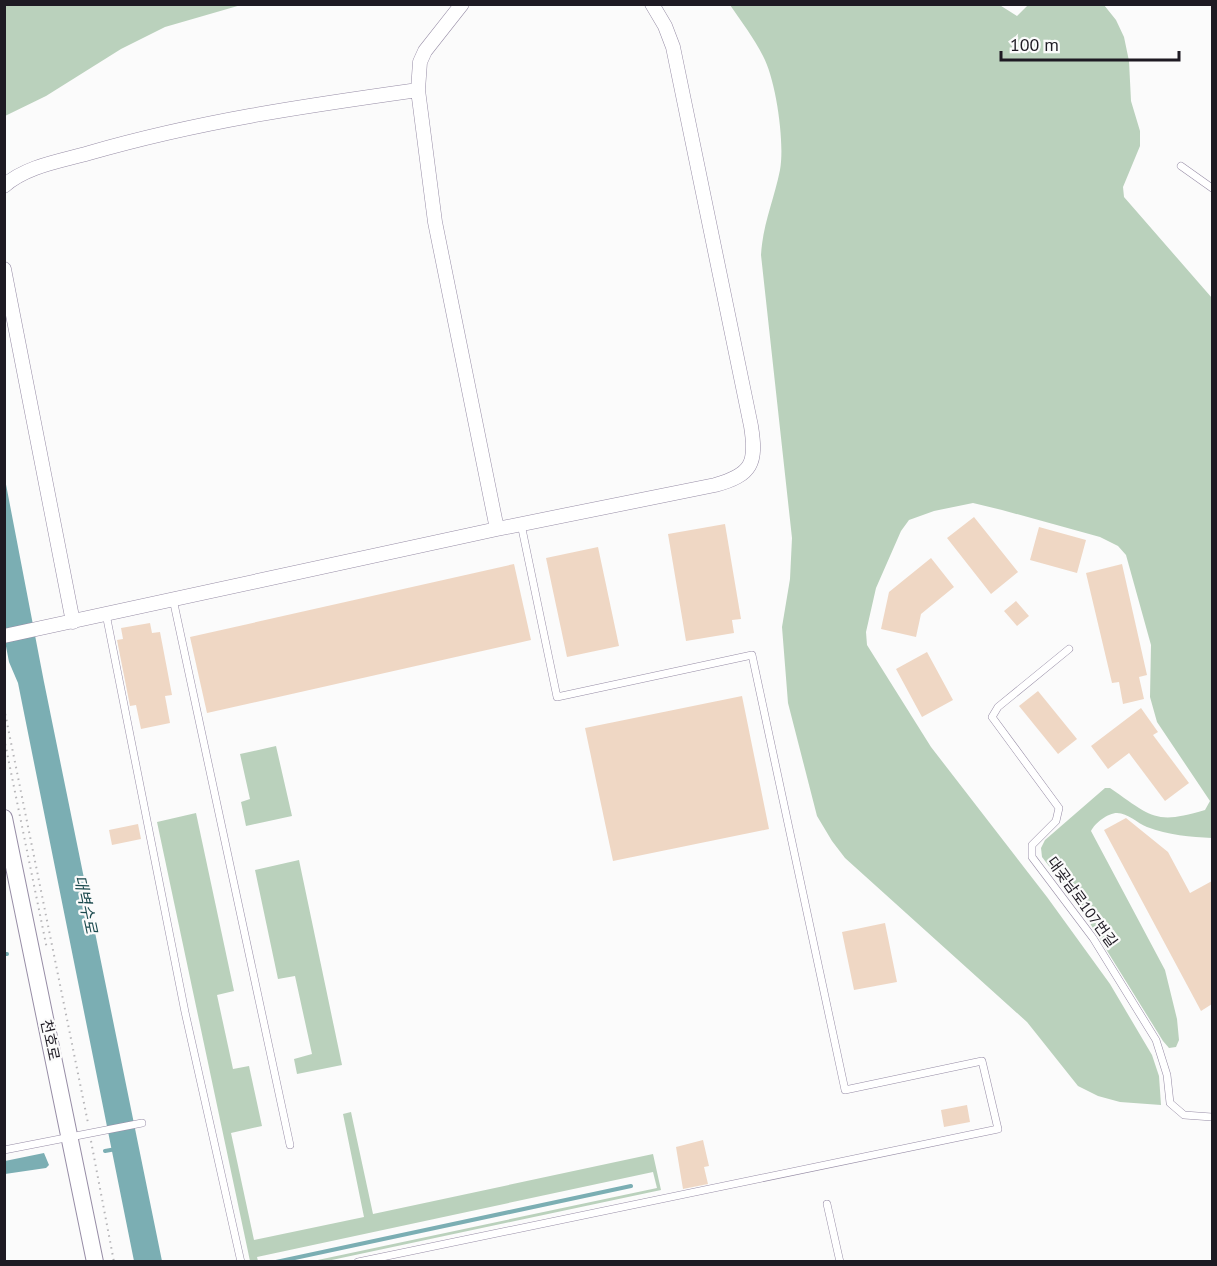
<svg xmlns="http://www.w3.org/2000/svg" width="1217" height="1266" font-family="'PT Sans','Noto Sans KR',sans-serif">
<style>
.green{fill:#bad1bc}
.water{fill:#7baeb3}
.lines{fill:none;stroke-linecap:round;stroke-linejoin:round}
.stream{stroke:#7baeb3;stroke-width:4}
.building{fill:#efd7c4}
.service-casing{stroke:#978da6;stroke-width:8}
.minor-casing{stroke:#978da6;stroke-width:15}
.tertiary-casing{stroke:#978da6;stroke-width:18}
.path{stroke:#b6b5b8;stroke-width:2;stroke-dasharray:1.5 4.5;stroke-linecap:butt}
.service{stroke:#fff;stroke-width:7}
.minor{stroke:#fff;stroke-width:14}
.tertiary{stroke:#fff;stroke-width:16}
.labels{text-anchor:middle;stroke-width:4.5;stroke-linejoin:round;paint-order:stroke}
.street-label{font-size:15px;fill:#1e1a23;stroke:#fbfbfb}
.water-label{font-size:16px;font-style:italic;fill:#1b4a4e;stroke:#fbfbfb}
</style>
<rect width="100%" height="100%" fill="#fbfbfb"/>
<path class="green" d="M5,4h236v1l-76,22 -44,22 -75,47 -41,20z
M998,4l19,12 11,-11h76l12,15 8,17 5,24 2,40 9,30v15l-17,41 1,10 88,101v540c-21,-1 -44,-3 -65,-11 -10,-4 -19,-14 -30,-14 -9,0 -22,10 -26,18l74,139 12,49 2,21 -3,7 -7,1 -6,-7 -85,-137 -36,-47 -1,-9 4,-8 60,-52h5c42,29 45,37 95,22l5,-9 -53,-79 -7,-25 1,-52 -25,-90 -8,-9 -18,-9 -98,-27 -29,-7 -39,8 -25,9 -8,11 -25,57 -10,44 1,13 64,102 116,150 63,87 42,71 7,21 2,29 -41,-3 -22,-6 -20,-10 -51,-64 -182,-164 -13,-17 -15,-25 -29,-113 -6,-76 8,-48 2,-41 -31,-283c2,-32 13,-55 19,-85 5,-27 -4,-90 -17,-114 -9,-18 -22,-35 -33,-51z
M276,746l16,70 -46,10 -5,-24 9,-3 -10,-45z
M196,813l38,178 -17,4 16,74 16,-3 13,60 -31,7 23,107 110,-23 -21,-103 8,-2 22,102 280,-60 8,36 -334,71h-14l344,-73 -4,-16 -396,85 1,4h-8l-93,-439z
M299,860l43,205 -45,9 -3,-15 18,-5 -17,-78 -17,3 -23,-109z"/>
<path class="water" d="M4,474l40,208 118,579h-28l-116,-578 -9,-21 -5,-26z
M44,1153l5,12 -3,3 -41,6v-13z"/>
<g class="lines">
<path class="stream" d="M4,954h3
M105,1151l11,-2
M276,1262l355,-76"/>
</g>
<path class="building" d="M974,517l44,55 -27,22 -44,-56z
M725,524l16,95 -9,1 2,13 -48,8 -18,-107z
M1039,527l47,13 -9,33 -47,-13z
M598,547l21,99 -52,11 -21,-99z
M931,558l23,29 -33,27 -5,23 -35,-8 8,-37z
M514,564l17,76 -324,73 -17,-76z
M1122,564l25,111 -8,2 5,22 -21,5 -4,-22 -7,1 -26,-110z
M1016,601l13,15 -12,10 -13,-15z
M150,623l2,10 8,-1 12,63 -7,1 5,27 -29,6 -5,-24 -6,1 -13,-66 6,-1 -2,-11z
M927,652l26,48 -31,17 -26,-48z
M1038,691l39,48 -19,15 -39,-48z
M742,696l27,133 -156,32 -28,-133z
M1141,708l17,24 -5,3 36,48 -24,18 -36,-48 -21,16 -17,-23z
M1126,818l42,34 22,41 22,-12v123l-11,7 -97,-181z
M138,824l3,15 -29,6 -3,-15z
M885,923l12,59 -43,8 -12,-58z
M967,1105l3,17 -26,5 -3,-17z
M703,1140l6,26 -5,1 4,17 -25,5 -7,-42z"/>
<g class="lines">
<defs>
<path id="service" d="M1181,166l31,22
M173,599l117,546
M106,614l79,398 56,250
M1069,649l-71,58 -6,10 67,91 -3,13 -24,24v12l61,81 63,102 11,35 3,28 14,12 28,2
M4,1150l138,-27
M827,1204l13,58
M358,1262l640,-133 -16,-68 -137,29 -93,-435 -195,42 -36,-173"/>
<path id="minor" d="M462,4l-37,47 -5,11 -2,28 17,132 62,307
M4,186c22,-20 57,-25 85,-33 111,-32 215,-47 329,-63
M4,269l69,353
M4,636l493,-107 218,-44c37,-10 42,-22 36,-59l-78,-379 -8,-21 -13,-22"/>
<path id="tertiary" d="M4,818l91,444"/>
</defs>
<use href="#service" class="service-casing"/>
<use href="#minor" class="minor-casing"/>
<use href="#tertiary" class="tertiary-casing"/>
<path class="path" d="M4,708l84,415
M4,738l43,211
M91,1141l23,121"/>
<use href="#service" class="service"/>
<use href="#minor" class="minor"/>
<use href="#tertiary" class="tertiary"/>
</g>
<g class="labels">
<g class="street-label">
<text transform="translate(1082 902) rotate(54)" y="5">대곶남로107번길</text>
<text transform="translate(50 1040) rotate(78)" y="5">천호로</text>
</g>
<g class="water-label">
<text transform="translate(86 904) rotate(78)" y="6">대벽수로</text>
</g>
</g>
<rect width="1217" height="1266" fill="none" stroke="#1e1a23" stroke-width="12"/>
<path d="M1001 51v9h178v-9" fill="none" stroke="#1e1a23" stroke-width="3"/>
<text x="1010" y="51" font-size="18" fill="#1e1a23" stroke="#fbfbfb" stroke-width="4.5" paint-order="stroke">100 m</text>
</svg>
